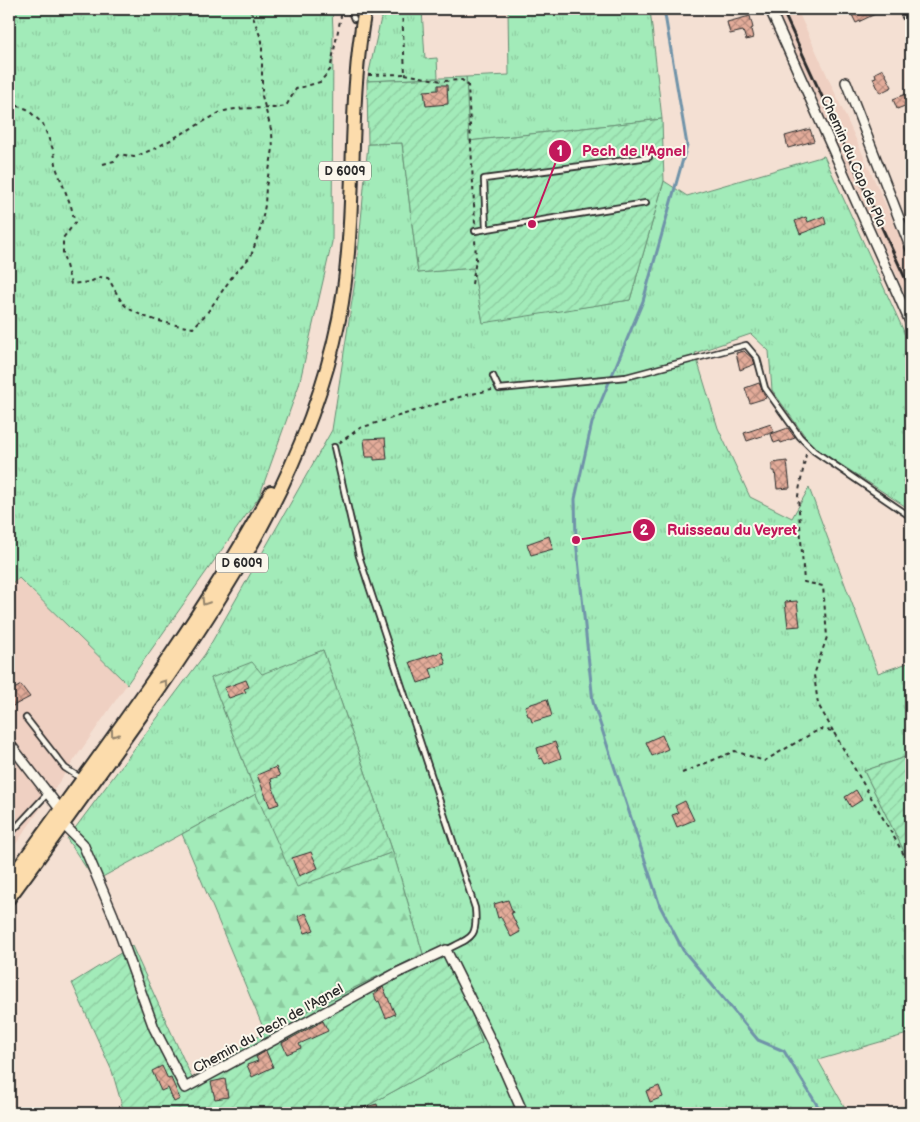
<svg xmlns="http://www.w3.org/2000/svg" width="920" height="1122" font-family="'Balsamiq Sans',sans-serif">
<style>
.built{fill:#efd0c2}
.grass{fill:url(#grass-tufts);stroke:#668b72}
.forest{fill:url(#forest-firs);stroke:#668b72}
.garden{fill:url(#garden-furrows);stroke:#668b72}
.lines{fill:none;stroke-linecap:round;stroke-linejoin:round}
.stream{stroke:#6f93a9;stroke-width:3}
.building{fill:url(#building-cross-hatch);stroke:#2b2b2b}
.lane-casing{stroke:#2b2b2b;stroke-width:8}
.street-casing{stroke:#2b2b2b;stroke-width:12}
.primary-casing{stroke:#2b2b2b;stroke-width:16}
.path{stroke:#2b2b2b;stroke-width:2;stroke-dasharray:4 4;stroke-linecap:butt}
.lane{stroke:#fbf7ec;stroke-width:4.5}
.street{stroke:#fbf7ec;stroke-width:9}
.primary{stroke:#fcdcac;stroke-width:12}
.rail{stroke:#2b2b2b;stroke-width:3}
.oneway{stroke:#94846c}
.labels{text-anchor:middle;stroke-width:4;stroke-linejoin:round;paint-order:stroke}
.shield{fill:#fbf7ec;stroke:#696865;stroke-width:1}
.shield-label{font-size:12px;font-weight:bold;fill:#2b2b2b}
.street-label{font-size:14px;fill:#2b2b2b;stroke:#fbf7ec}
.leader{fill:none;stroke:#c2185b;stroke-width:2}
.callout-dot{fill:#c2185b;stroke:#fbf7ec;stroke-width:2}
.mark-label{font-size:15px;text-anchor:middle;font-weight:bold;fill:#fff}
.callout-label{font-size:15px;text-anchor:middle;font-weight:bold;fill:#c2185b;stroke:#fbf7ec;stroke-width:4;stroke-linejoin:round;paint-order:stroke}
</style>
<defs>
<pattern id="grass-tufts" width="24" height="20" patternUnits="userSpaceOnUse" patternTransform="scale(1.25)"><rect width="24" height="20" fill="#a2ebb9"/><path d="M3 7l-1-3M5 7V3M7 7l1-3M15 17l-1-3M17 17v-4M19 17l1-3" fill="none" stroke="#8cca9f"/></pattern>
<pattern id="forest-firs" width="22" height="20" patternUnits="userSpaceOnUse" patternTransform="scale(1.25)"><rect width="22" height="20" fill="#a2ebb9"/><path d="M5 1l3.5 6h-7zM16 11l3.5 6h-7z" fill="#8cca9f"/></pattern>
<pattern id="garden-furrows" width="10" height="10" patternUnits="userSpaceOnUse" patternTransform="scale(1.25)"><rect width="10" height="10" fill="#a2ebb9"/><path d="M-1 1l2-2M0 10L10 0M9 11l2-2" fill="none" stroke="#8cca9f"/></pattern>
<pattern id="building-cross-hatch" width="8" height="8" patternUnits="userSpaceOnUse" patternTransform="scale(1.25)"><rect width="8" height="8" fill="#e3ac9a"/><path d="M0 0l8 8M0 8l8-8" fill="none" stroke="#b88c7e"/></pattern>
</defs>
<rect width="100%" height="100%" fill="#f4e0d3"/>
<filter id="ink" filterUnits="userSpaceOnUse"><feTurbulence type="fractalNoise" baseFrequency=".02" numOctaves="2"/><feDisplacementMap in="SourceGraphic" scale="10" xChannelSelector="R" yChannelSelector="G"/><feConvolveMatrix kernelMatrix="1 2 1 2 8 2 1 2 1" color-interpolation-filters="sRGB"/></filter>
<g filter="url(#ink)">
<path class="built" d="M776,9h21l114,252v46z
M19,578l108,106 -118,170v-269z"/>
<path class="grass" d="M9,9h323l1,22 -1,211 -33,143 -40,112 -132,187 -108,-106 -10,7z
M383,9h39l3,50 12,-1 1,20 -71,3z
M508,9h142l12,110 -193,22 -3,-64 43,-2z
M402,143l16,130 55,-5 10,54 147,-22 34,-119 23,15 137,-40 87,191v163l-99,-64 -40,-56 -3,-39 -18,-17 -56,19 23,75 32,69 42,21 17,-30 69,185 33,-11v93l-47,16 47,94v168l-93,27 30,53h-494l128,-70 -33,-96 -26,7 -30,-102 -70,-202 -61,25 -51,3 45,116 -161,87 -28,-42 138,-185 127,-224 24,-155 12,-131z"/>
<path class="forest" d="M256,794l42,92 95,-34 30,102 -158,78 -83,-198z"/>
<path class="garden" d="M466,77l3,64 193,-22 2,62 -34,119 -147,23 -10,-55 -55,5 -16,-130 -34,1 -1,-63z
M323,650l70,202 -96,35 -41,-93 -45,-116 41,-16 10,12z
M911,755v110l-47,-94z
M132,946l60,132 73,-46 158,-78 26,-7 33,96 -128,70h-239l8,-4 -11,-38 -40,-88z"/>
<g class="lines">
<path class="stream" d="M664,9l23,136 -44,156 -51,122 -17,76 1,41 17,162 67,204 23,44 75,90 26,11 38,62"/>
</g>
<path class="building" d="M849,9h37l-30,14z
M750,16l3,12 -2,1 2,9 -7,2 -3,-9 -13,3 -3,-12z
M883,69l9,18 -12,6 -7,-15 3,-1 -1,-4z
M438,85h9l1,19 -22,2 -2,-15 14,-1z
M906,94l4,10 -13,5 -4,-10z
M810,129l4,12 -26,7 -3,-12z
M824,216l2,8 -26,10 -5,-13 11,-4 2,5z
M744,351l9,8 2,5 -15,6 -4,-17z
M759,383l7,15 -16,5 -5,-15z
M771,424l3,8 -27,9 -3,-8z
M788,428l7,10 -14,5 -1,-2 -6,2 -3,-9z
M385,438l2,21 -13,1v-3h-8l-2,-18z
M787,461l3,27 -13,1 -2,-18h-3v-8z
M549,536l4,13 -22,6 -4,-11z
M797,601l3,25 -12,1 -3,-25z
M442,652l4,12 -16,5 3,9 -15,5 -8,-21z
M246,680l3,7 -5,2 2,3 -17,6 -5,-10z
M21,685l9,12 -21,11v-16z
M547,699l5,17 -20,6 -2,-6h-2l-3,-10z
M662,735l6,14 -16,7 -6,-14z
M555,742l6,16 -16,6 -3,-6 -2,1 -3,-11z
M276,767l4,9 -9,3 2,9 6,16 -9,3 -13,-32z
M856,790l6,10 -11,7 -6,-10z
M685,801l9,19 -17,7 -5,-12 6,-2 -3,-7z
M311,852l7,16 -19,8 -7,-18z
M508,900l5,13h-2l9,19 -9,5 -10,-20 -3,1 -4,-14z
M306,913l8,17 -9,3 -7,-17z
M383,987l12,27 -9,4 -7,-17 -2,1 -3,-8z
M323,1021l5,10 -29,13 2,4 -14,6 -5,-11z
M266,1051l7,16 -21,10 -5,-12 11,-4 -2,-4z
M162,1066l6,13 3,-1 9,21 -6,3 -6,-14 -7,3 -9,-20z
M225,1079l3,18 -13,2 -4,-17z
M659,1086l4,11 -13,5 -4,-11z
M377,1104l2,9h-27l-1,-2z"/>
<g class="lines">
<defs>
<path id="lane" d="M350,9l4,10
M486,229l-2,-50 165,-22
M475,231l171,-28
M493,376l6,13 127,-12 120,-32 11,13 8,30 35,49 14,14 97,66
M334,447l25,109 116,352c3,30 -3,29 -29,42
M26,718l39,50 17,11
M9,835l39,-42"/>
<path id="street" d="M770,9l141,315
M846,82l65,167
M9,743l51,66 3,15 20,20 30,71 41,113 31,60 212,-115 49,-23 48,97 29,66"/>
<path id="primary" d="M9,881c91,-127 188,-252 262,-389
M9,898c45,-61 89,-122 133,-184 86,-122 167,-247 197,-395 20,-102 7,-208 26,-310"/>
</defs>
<use href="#lane" class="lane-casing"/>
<use href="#street" class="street-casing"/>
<use href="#primary" class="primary-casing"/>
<path class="path" d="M898,9l13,27
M9,16l4,-7
M178,16l18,-7
M405,74l37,7 20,-1 6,5 7,139
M368,75l37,-1 -3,-65
M9,103l18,6 16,15 11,28 3,18 14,36 4,17 -12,15v16l8,30 19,-2 10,-5 8,1c5,8 9,17 14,24 12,16 52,23 71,26l14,-15 27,-39 17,-18 10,-29 4,-22 1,-18 7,-38 -1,-16 -10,-37v-55l-12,-32
M103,164l11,-3 6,-7 14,3 22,-9 65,-36c21,-7 44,-1 65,-6l10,-17 24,-7 10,-12 12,-59
M472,284l4,-24 -1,-21
M339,443l21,-15 106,-33 26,-5
M806,454l-8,42 6,86 19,4 4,51 -13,38 4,29 15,27
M682,773l53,-22 29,10 56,-32 13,2 78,136"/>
<use href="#lane" class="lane"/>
<use href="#street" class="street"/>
<use href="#primary" class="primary"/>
<path class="rail" d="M782,9l129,282"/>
</g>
<defs><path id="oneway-chevron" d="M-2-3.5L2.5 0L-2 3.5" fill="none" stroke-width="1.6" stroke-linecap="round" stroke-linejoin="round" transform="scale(1.25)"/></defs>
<g class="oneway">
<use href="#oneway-chevron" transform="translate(205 602) rotate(122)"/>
<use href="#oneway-chevron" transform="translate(164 683) rotate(-55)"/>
<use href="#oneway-chevron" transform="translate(114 734) rotate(126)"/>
</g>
</g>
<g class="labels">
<g class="shield">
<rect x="319" y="161.5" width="52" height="19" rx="4"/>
<rect x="216" y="553.5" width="52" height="19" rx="4"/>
</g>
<g class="shield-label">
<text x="345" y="175">D 6009</text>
<text x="242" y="567">D 6009</text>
</g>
<g class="street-label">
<text transform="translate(854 161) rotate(66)" y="5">Chemin du Cap de Pla</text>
<text transform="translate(268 1028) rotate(-29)" y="5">Chemin du Pech de l'Agnel</text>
</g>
</g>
<path class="leader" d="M532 224L560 151M576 540L644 530"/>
<g class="callout-dot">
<circle cx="532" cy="224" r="5"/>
<circle cx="576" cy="540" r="5"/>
<circle cx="560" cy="151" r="12"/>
<circle cx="644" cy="530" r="12"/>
</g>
<g class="mark-label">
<text x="560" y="156">1</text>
<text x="644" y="535">2</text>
</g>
<g class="callout-label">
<text x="634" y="156">Pech de l'Agnel</text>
<text x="732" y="535">Ruisseau du Veyret</text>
</g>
<rect width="920" height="1122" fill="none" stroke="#fbf7ec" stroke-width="30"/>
<rect x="15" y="15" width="890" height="1092" fill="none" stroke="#2b2b2b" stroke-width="2" filter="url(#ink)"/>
</svg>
